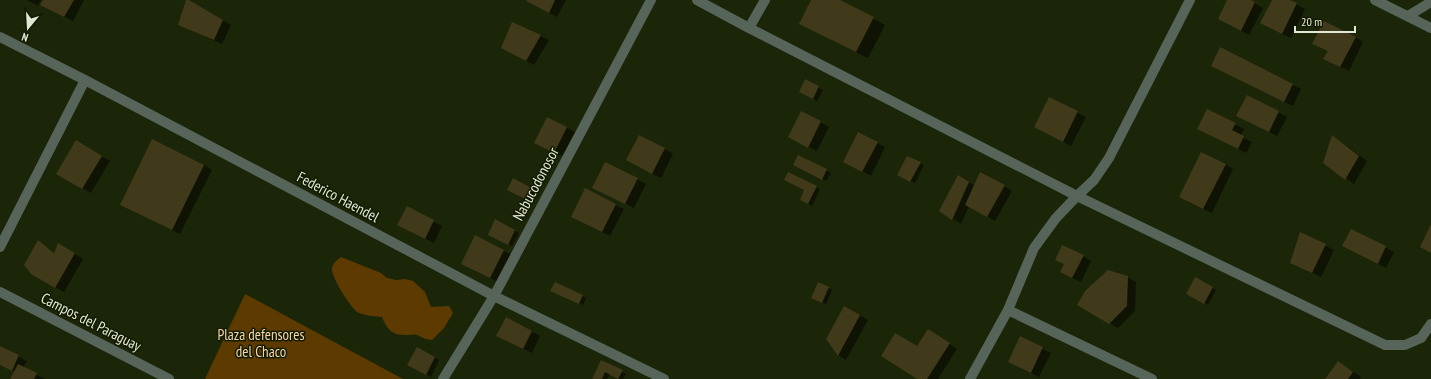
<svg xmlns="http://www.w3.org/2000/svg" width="1431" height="379" font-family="'PT Sans Narrow',sans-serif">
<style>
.green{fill:#5d3a00}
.shadow{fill:#0007}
.building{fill:#403a1a}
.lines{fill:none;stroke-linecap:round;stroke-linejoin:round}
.minor{stroke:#57645a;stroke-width:10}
.labels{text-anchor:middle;stroke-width:3;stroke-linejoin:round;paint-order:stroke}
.street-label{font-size:15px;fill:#e1e8d6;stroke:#121b01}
.park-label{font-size:15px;fill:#f8d5ab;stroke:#121b01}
</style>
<rect width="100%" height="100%" fill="#1b2508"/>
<path class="green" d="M341,257l40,16 6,5 9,2 9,-1 8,2 12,11 6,15 18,-1 4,7 -9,15 -12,12c-8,-1 -8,-2 -15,-5 -3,-1 -6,0 -9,0 -15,1 -21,-5 -26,-18 -8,-1 -17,-1 -25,-5 -6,-4 -26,-35 -25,-43 0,-5 5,-9 9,-12z
M245,294l158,85h-198z"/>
<path class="shadow" d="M27,0h14l-3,6z
M44,0h40l-11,21 -23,-11z
M187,0l44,25 -9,19 -42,-19z
M528,0h38l-9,17 -21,-11z
M812,0h25l48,25 -17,33 -56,-28z
M1228,0h21l14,8 -14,27 -22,-11z
M1273,0h15l17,9 -14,29 -21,-10z
M512,23l37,17 -15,25 -24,-13z
M1355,37l8,5 -14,29 -16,-8z
M1220,49l81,40 -8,17 -73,-36z
M805,81l18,9 -6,11 -13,-7z
M1247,96l40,21 -10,19 -31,-16z
M1049,98l37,19 -15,29 -28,-15z
M802,112l27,15 -12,24 -20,-10z
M1235,124l9,5 -4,7 12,6 -6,11 -39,-20z
M567,128l8,4 -13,24 -19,-9z
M1333,136l34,25 -13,23 -30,-22z
M76,142l34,19 -19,32 -33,-19z
M877,143l8,4 -14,29 -18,-10z
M665,149l8,5 -12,24 -26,-13z
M799,156l32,17 -5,8 -28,-14z
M606,163l40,21 -12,24 -32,-16z
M920,163l4,2 -9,18 -16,-8z
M1225,164l8,5 -21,44 -24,-11z
M204,165l8,5 -32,64 -59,-29z
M959,176l16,10h29l8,5 -17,30 -26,-15 -8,18 -21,-14z
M513,180l24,12 -5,10 -24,-13z
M816,187l4,2 -8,17 -11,-6z
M615,205l9,4 -14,27 -30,-15z
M407,208l35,18 -8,17 -27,-14z
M496,221l23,12 -7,13 -19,-10z
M1351,230l43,22 -8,16 -43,-22z
M1301,233l33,17 -13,27 -30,-15z
M38,241l17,12 12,-4 16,10 -19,33 -24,-13z
M504,251l8,4 -14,27 -36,-18z
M1083,256l8,5 -10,21 -11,-5z
M1127,277l9,5 -1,29 -17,17 -40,-23z
M1195,278l21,12 -8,15 -21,-11z
M828,288l4,2 -6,14 -10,-4z
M556,293l26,3 4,2 -3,7z
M844,307l24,13 -22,40 -8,-5 -11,-16z
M531,331l9,5 -8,17 -26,-12z
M936,335l21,14 -19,30h-19l-1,-32z
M1020,338l31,15 -12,24 -22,-11z
M0,347l27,14 -4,7 22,11h-33l3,-7 -15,-7z
M417,348l22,12 -8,17 -22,-12z
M602,361l24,13 -3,5h-3l-10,-6 -3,6h-14z
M1338,362l23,15 -1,2h-33z"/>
<path class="building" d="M43,0h31l-10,17 -24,-12z
M186,0h3l34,20 -9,20 -36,-15z
M527,0h28l-6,13 -23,-12z
M811,0h29l34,17 -18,35 -57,-28z
M1227,0h24l4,2 -14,29 -23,-12z
M1272,0h18l7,3 -15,31 -22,-11z
M1324,21l32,16 -16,30 -17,-8 5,-8 -16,-7z
M512,22l29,13 -15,26 -25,-13z
M1220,47l73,37 -9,18 -73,-36z
M805,79l14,7 -6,13 -14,-7z
M1247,95l32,16 -10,21 -33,-16z
M1049,97l29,14 -15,31 -29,-15z
M1207,109l29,14 -4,7 12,6 -6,13 -41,-20z
M801,111l20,10 -13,27 -20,-11z
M547,117l20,10 -13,26 -20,-10z
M858,132l20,10 -16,30 -19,-10z
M639,135l26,13 -13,26 -26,-14z
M1332,135l27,21 -14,24 -22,-17z
M152,139l52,26 -32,65 -52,-25z
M76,140l26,16 -20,33 -26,-15z
M1201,152l25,12 -23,45 -24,-12z
M798,155l29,14 -5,11 -29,-15z
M907,156l14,6 -11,20 -13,-7z
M605,162l33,16 -13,26 -33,-16z
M788,172l29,14 -9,18 -8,-4 4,-10 -20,-10z
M980,172l25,13 -18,32 -22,-12z
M958,175l11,7 -17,38 -13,-9z
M513,178l20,11 -6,11 -20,-10z
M585,188l31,16 -14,28 -31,-15z
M407,206l27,14 -9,19 -28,-14z
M495,219l20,11 -7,15 -20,-10z
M1431,224v29l-11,-6z
M1351,229l35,17 -8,18 -36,-18z
M1300,232l26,12 -14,29 -22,-10z
M475,235l29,15 -14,28 -29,-14z
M38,240l16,13 4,-10 17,10 -20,35 -24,-14 -7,-9z
M1062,245l22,10 -12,23 -12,-6 4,-8 -9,-4z
M1108,270l20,6 -1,30 -18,18 -32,-19 8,-14z
M1195,277l18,10 -9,17 -18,-10z
M555,282l28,13 -4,9 -29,-13z
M818,282l11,5 -7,16 -11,-5z
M844,306l16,9 -22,41 -12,-17z
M506,317l26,14 -9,18 -27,-13z
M928,329l22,14 -23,36h-10l-36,-23 14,-23 22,13z
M1020,336l23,11 -12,26 -23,-11z
M0,346l19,9 -7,16 -12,-6z
M417,347l18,10 -9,18 -19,-10z
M601,360l22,10 -5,9 -13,-7 -3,7h-10z
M1338,361l15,11 -5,7h-23z
M18,364l19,9 -3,6h-24z"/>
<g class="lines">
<path class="minor" d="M697,0l52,28 328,168 308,149h20l16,-7 10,-14
M1375,0l56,28
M1408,16l23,-14
M749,28l16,-28
M0,37l85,43 409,216 170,83
M0,247l85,-167
M0,292l169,87
M1008,310l144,69
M443,379l51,-83 157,-296
M970,379l38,-69 26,-62 22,-30 21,-22 17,-16 15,-22 81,-158"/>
</g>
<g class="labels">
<g class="street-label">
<text transform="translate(536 184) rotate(-62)" y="5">Nabucodonosor</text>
<text transform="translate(338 197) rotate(28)" y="5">Federico Haendel</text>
<text transform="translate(91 322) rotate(27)" y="5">Campos del Paraguay</text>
</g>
<g class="park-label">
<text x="261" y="340">Plaza defensores<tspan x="261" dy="17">del Chaco</tspan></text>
</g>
</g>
<g transform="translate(28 28) rotate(198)" stroke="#121b01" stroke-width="3" paint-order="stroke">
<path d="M0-3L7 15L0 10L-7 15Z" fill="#e1e8d6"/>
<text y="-6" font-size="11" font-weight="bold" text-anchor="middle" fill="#e1e8d6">N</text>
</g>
<path d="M1295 26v6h60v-6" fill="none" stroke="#e1e8d6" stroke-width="2"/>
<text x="1301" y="26" font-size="12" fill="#e1e8d6" stroke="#121b01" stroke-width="3" paint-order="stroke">20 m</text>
</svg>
